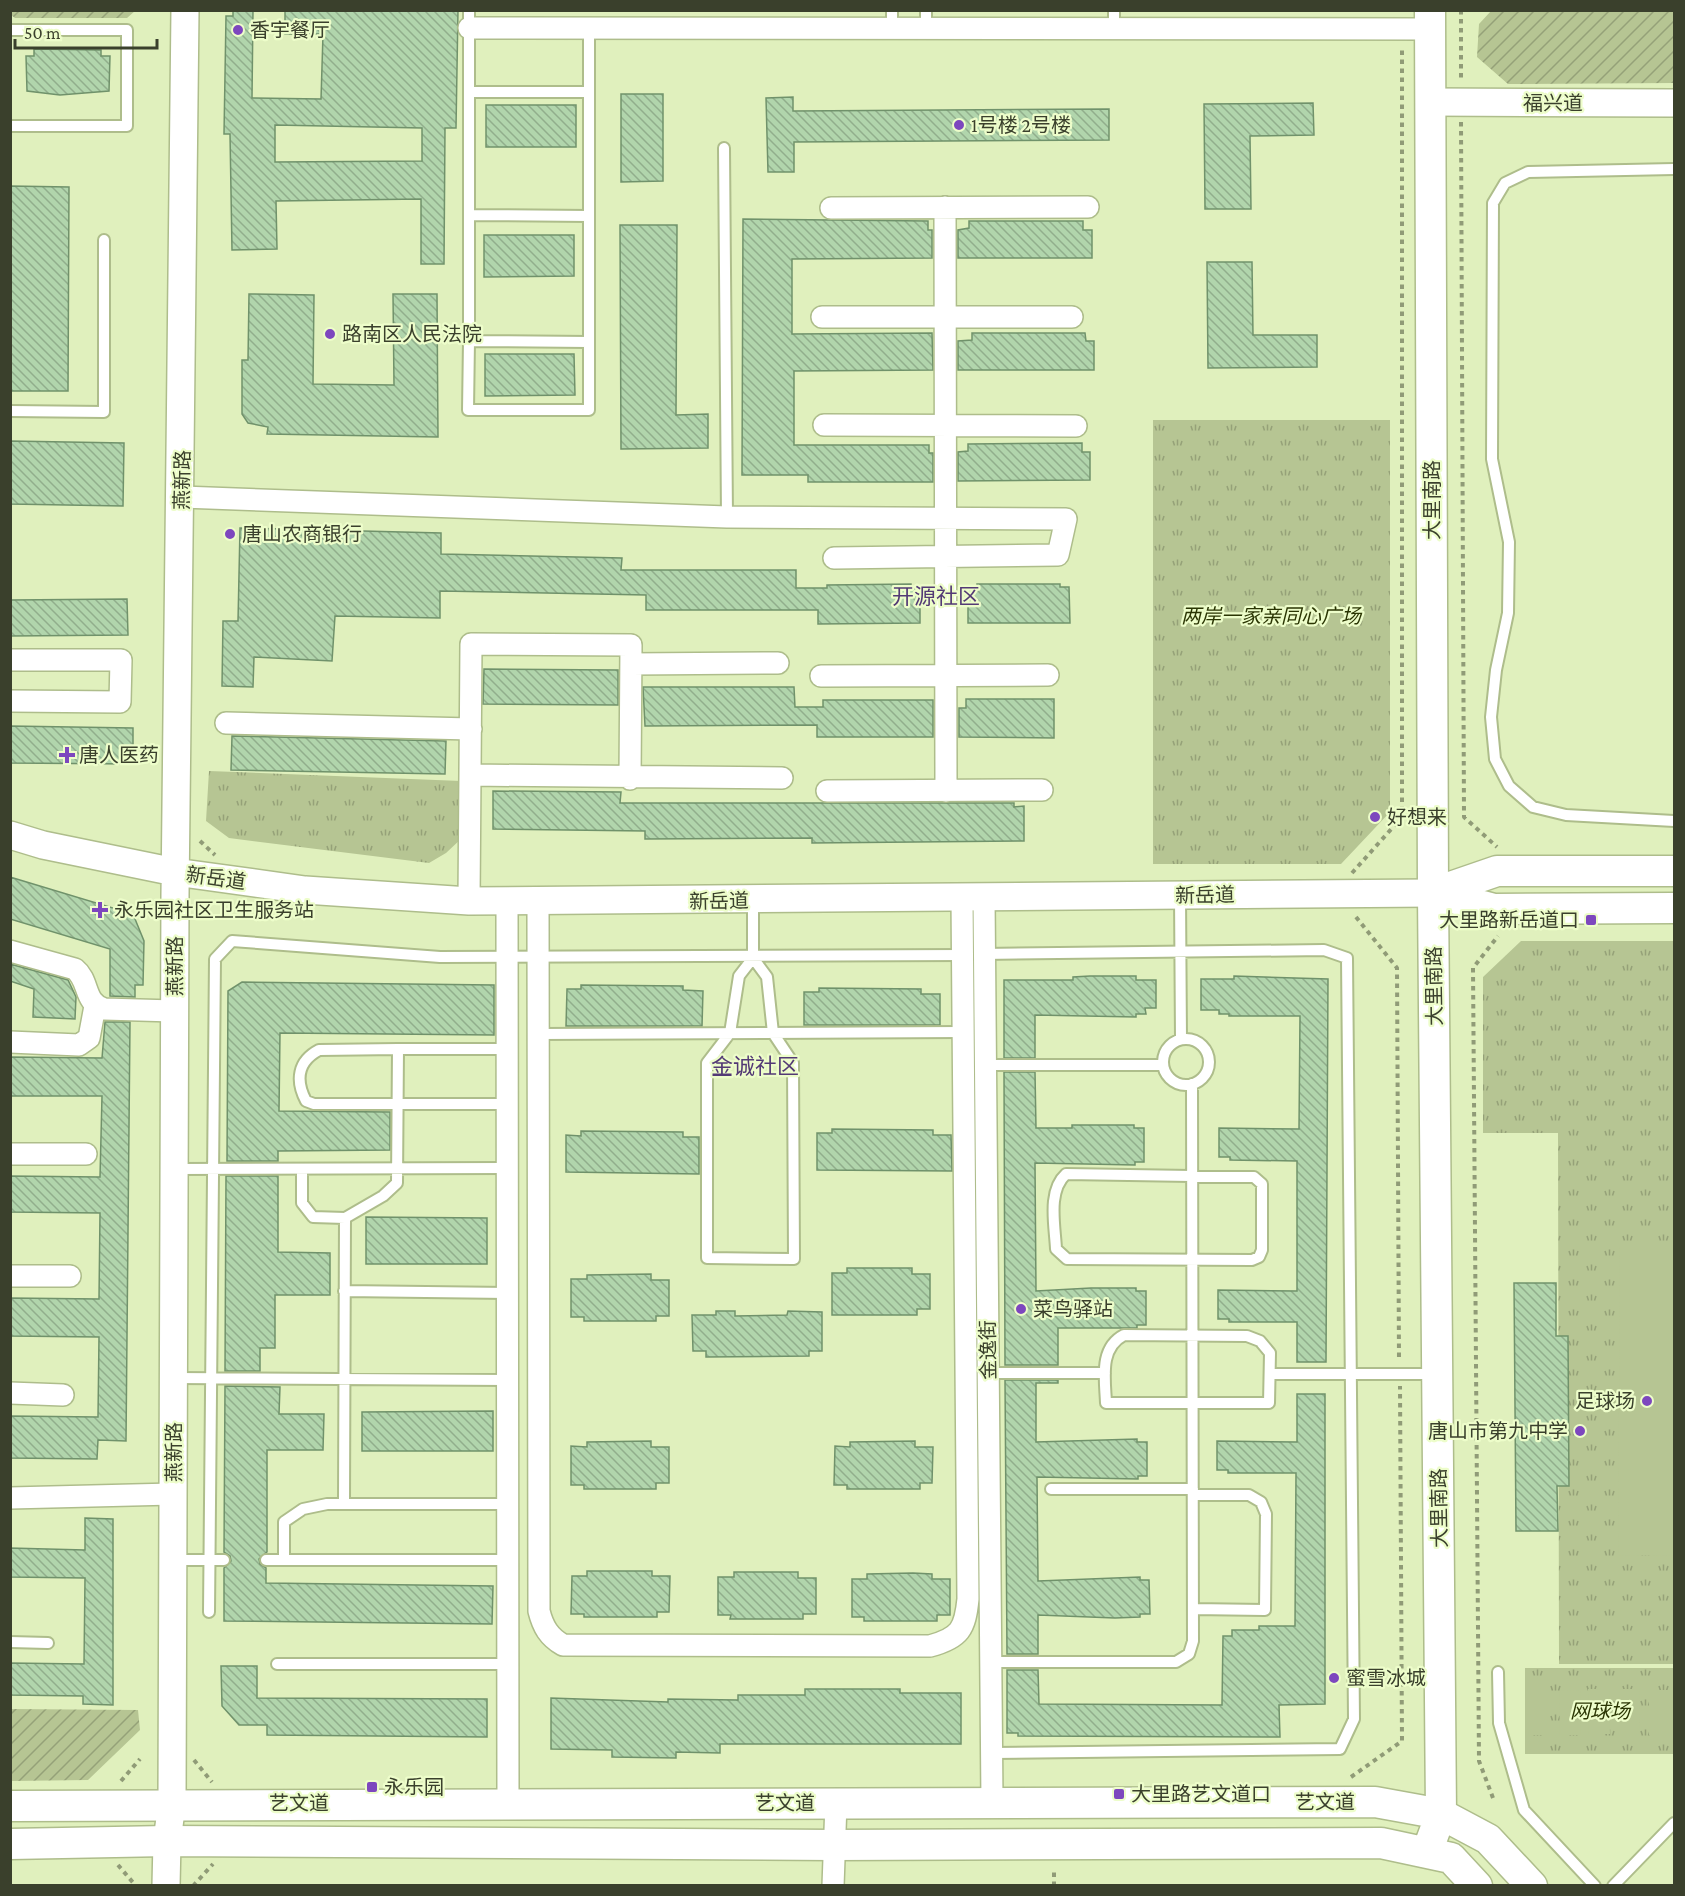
<svg xmlns="http://www.w3.org/2000/svg" width="1685" height="1896" font-family="'Crimson Pro','Noto Sans SC',serif">
<style>
.grass{fill:url(#grass-tufts)}
.garden{fill:url(#garden-furrows)}
.pitch{fill:#b6c593}
.building{fill:url(#building-back-hatch);stroke:#70926b;stroke-width:1.5;fill-rule:evenodd}
.lines{fill:none;stroke-linecap:round;stroke-linejoin:round}
.service-casing{stroke:#aebd8b;stroke-width:14}
.minor-casing{stroke:#aebd8b;stroke-width:24}
.tertiary-casing{stroke:#aebd8b;stroke-width:30}
.secondary-casing{stroke:#aebd8b;stroke-width:33}
.path{stroke:#909b77;stroke-width:4;stroke-dasharray:4.5 4.5;stroke-linecap:butt}
.service{stroke:#fff;stroke-width:10}
.minor{stroke:#fff;stroke-width:21}
.tertiary{stroke:#fff;stroke-width:27}
.secondary{stroke:#fff;stroke-width:30}
.poi-dot{fill:#7d47be;stroke:#edfdca;stroke-width:2}
.labels{text-anchor:middle;stroke-width:4.5;stroke-linejoin:round;paint-order:stroke}
.poi-label{font-size:20px;fill:#3a402c;stroke:#edfdca;text-anchor:start}
.street-label{font-size:20px;fill:#3a402c;stroke:#edfdca}
.park-label{font-size:20px;font-style:italic;fill:#2a3503;stroke:#edfdca}
.quarter-label{font-size:22px;fill:#533a75;stroke:#edfdca}
</style>
<defs>
<pattern id="grass-tufts" width="24" height="20" patternUnits="userSpaceOnUse" patternTransform="scale(1.5)"><rect width="24" height="20" fill="#b6c593"/><path d="M3 7l-1-3M5 7V3M7 7l1-3M15 17l-1-3M17 17v-4M19 17l1-3" fill="none" stroke="#95a178"/></pattern>
<pattern id="garden-furrows" width="10" height="10" patternUnits="userSpaceOnUse" patternTransform="scale(1.5)"><rect width="10" height="10" fill="#b6c593"/><path d="M-1 1l2-2M0 10L10 0M9 11l2-2" fill="none" stroke="#95a178"/></pattern>
<pattern id="building-back-hatch" width="6" height="6" patternUnits="userSpaceOnUse" patternTransform="scale(1.5)"><rect width="6" height="6" fill="#b1d5ac"/><path d="M-1 5l2 2M0 0l6 6M5-1l2 2" fill="none" stroke="#91ae8c"/></pattern>
</defs>
<rect width="100%" height="100%" fill="#e0f0bd"/>
<path class="grass" d="M1153,420h237v392l-49,52h-188z
M209,771l252,10 1,57 -16,15 -17,10 -200,-25 -23,-17z
M1521,941h153v723h-115l-1,-531h-75v-156z
M1525,1668h149v86h-149z"/>
<path class="garden" d="M11,10h124v1l-8,7h-112l-4,-3z
M1491,11h183v72l-166,1 -31,-27 2,-33z
M10,1709l128,1 2,20 -52,50 -77,1z"/>
<path class="pitch" d="M1620,1246h54v310l-56,-1z
M1588,1689h21l1,45h-21z
M1619,1689h20l1,45h-21z
M1580,1690l1,45h-21l-1,-44z
M1649,1690h21v45h-21z
M1529,1691h21v44h-21z"/>
<path class="building" d="M233,10h20l-1,88 69,1 2,-65h-38v-24h173l-2,118h-11l-1,136h-23v-65l-145,2 1,48 -45,1 -2,-116h-6l2,-118h7zM275,125l147,3v33l-147,1z
M34,49l67,1v6h9l-1,35 -49,4 -33,-4 -1,-35h8z
M621,94h42v87l-42,1z
M793,97v14l316,-2v31l-315,2v30h-26l-2,-74z
M1313,103l1,32 -64,1 1,73h-46l-1,-105z
M486,105h90v42h-90z
M10,186l59,1 -1,204h-58z
M743,219l185,2v9h4v28l-140,1v75l140,-1 1,37 -139,1v74h135v8h4v29h-125v-7h-66z
M969,221h114v9h9v28h-134v-28l11,-2z
M620,225h57l-1,190 32,-1v34l-87,1z
M484,235h90v41l-90,1z
M1207,262h45l1,73h64v32l-109,1z
M249,294l65,1 -1,89 81,1 -1,-91h44l1,143 -171,-3 1,-7 -20,-4 -6,-9v-54h6z
M972,333h113l1,8h8v29h-136v-29l14,-1z
M485,354h89l1,41 -90,1z
M10,441l114,2 -1,63 -113,-2z
M1082,443v9h8v28l-132,1v-29l10,-1v-7z
M240,528l201,5v21l181,4 -1,12h175v18h31v-3l84,-1v4h9v35l-102,1v-14h-172v-15l-206,-4v27l-105,-2 -3,45 -78,-4 -1,30 -31,-1 1,-65h15z
M977,584h83v3h9l1,36h-102v-35h9z
M127,599l1,36 -118,1v-36z
M484,669l134,1v35l-135,-1z
M643,687h151l1,20h28v-7h110v37h-116v-12l-172,1z
M966,699h88v39l-95,-1v-29h7z
M10,726l123,2v36l-123,-1z
M232,736l214,5 -1,33 -214,-4z
M493,791l128,1 -1,11h394v4l10,-1v35l-212,2v-5l-167,1v-8l-152,-2z
M10,877l123,37 11,27 -1,44h-8v12l-25,-1v-47l-100,-30z
M10,964l58,16 8,17 -1,22 -42,-2 1,-28 -24,-8z
M1090,976h46v4h20v28h-11l1,6h-10v3l-101,-2v43h-31v-78h69v-3z
M1234,976l94,3 -2,383h-29v-40h-68v-3h-11v-29l79,1v-130l-67,-1v-3h-11v-29l80,1 1,-113h-71v-2h-10v-4h-18v-31h33z
M242,982l252,3v50l-214,-2 -1,78 111,1v38l-112,1v10h-51l1,-170z
M581,985l102,1v4l20,1 -1,35h-136l1,-37h14z
M819,988l102,1v5h19v31h-136v-33h15z
M105,1022h25l-4,419 -28,-1 -1,19 -87,-1v-42l88,1 1,-80 -89,-1v-38l89,1 1,-86 -90,-1v-36l90,1 2,-81h-92v-39l92,1z
M1004,1072h31l1,56h36v-3h62v3h10v34h-9v3l-100,-2 1,128 55,-3h45v3h10v34h-9v3h-79v37h-53z
M832,1129l101,1v5h18l1,36 -135,-1v-37h15z
M581,1131l102,1v5h16v37l-133,-2v-37l15,1z
M226,1176h52v76l52,1v42h-55v53h-15v23h-35z
M366,1217l121,1v46h-121z
M847,1268h65v6h18v35h-13v6h-85v-42h15z
M651,1274v6h18v36h-13v5h-72v-4h-13v-38h16v-4z
M1514,1283h42v53h12l1,150h-12l1,45h-42z
M716,1311h19v5l52,-1 1,-4 34,1v39h-13v5l-103,1v-6h-13l-1,-36h24z
M1005,1380h53v3h-22v59l101,-3v3h10v34h-9v3l-101,-2 1,104 102,-4v3h9l1,34h-10v3l-25,1 -77,-3v39h-31z
M225,1386l55,1 -1,27h45l-1,36h-56v102l-8,7 1,5 6,4v15l227,3 -1,38 -268,-3v-53l7,-7 -1,-5 -6,-4z
M1297,1394h28v310l-46,1 1,32 -262,-1v-3h-11v-63h31l1,34 183,1 1,-69h9v-6h27v-4h36l1,-153h-68v-3h-11v-29l80,1z
M493,1411v40h-131v-39z
M651,1441v6h18v36h-13v6h-72v-4h-13v-39l16,1v-5z
M915,1441v6h18l-1,36h-12v6h-73v-4h-13l1,-39 15,1v-5z
M85,1518l28,1v186l-30,-1v-8l-73,-1v-32l74,1 1,-86 -75,-1v-29l75,2z
M587,1571h65v5h18l-1,36h-12v5h-73v-3h-13l1,-38h15z
M734,1572h64v6h18v36h-13v5h-73l1,-4h-13v-38h16z
M913,1573l19,1v5h18v36h-13v6h-73v-4h-12v-38h15v-5z
M221,1666h36v32l230,1v38l-220,-2v-10h-28l-17,-19z
M805,1689h95v4h61v51h-241v9l-44,-1v6l-64,-1v-7l-61,-1v-51l117,4v-3l70,1v-5h67z"/>
<g class="lines">
<defs>
<path id="service" d="M469,10v331l120,1v-313
M892,10v19
M926,10v19
M1114,10v19
M10,30h117v96h-117
M469,92h120
M724,148l3,369
M1674,169l-146,3 -23,11 -12,20 -1,256 17,83 -1,71 -12,57 -5,47 4,42 14,27 24,21 33,8 108,6
M469,215l120,1
M469,341l-1,69h121v-68
M10,411l94,1v-172
M1180,896l1,143
M753,900v58
M982,954l342,-4 23,8 7,761 -14,30 -348,4
M753,958l14,19 6,56 20,30 1,196 -87,-1v-195l23,-30 9,-57z
M538,1034l425,-2
M1163 1062a23 23 0 1 1 46 0a23 23 0 1 1-46 0Z
M398,1049l-79,1c-21,11 -24,30 -13,51l8,3h194
M986,1065h177
M175,1169l332,-1
M302,1169v34l11,14 32,1
M1066,1174l188,3 8,7v66l-3,7 -7,3 -185,-1 -11,-10c-1,-23 -9,-58 10,-75z
M344,1291l164,2
M1124,1335l123,1 13,5 10,12 -1,50h-163c-1,-25 -7,-55 18,-68z
M988,1373h117
M1270,1374h165
M174,1378l334,2
M1051,1489h142
M1193,1495h56l12,7 5,12 -1,96 -72,-1
M344,1503l1,-285 38,-22 14,-13 1,-134h110
M173,1560h51
M266,1560h242
M284,1560v-38l19,-13 24,-5h181
M209,1612l6,-653 17,-18 208,16 526,-2
M10,1642l38,1
M991,1662h185l13,-8 4,-13 -1,-557
M277,1664h231
M1498,1672l1,51 25,87 71,76
M1613,1886l61,-63"/>
<path id="minor" d="M469,28l961,1
M945,207l1,584
M831,208l257,-1
M822,317h250
M824,425l252,1
M182,497l545,20 339,2 -8,36 -224,3
M10,660h111l-1,42 -110,-1
M631,664l147,-1
M821,676l227,-1
M226,723l245,6
M470,775l312,3
M827,791l215,-1
M984,898l8,904
M469,901l2,-257 160,1 -1,134
M507,902l1,901
M538,902l1,709c4,16 10,26 24,34l367,1c30,-8 35,-17 38,-47l-6,-701
M10,951l65,18c15,12 8,33 29,40l70,2
M10,1042l69,3 10,-7 6,-32
M10,1154h76
M10,1276h60
M10,1393l53,2
M10,1498l163,-4
M833,1886l3,-83"/>
<path id="tertiary" d="M1431,102l243,1
M10,835l33,10 132,27 130,18 164,11 964,-8
M166,1886l1,-45 5,-38 3,-908 10,-885"/>
<path id="secondary" d="M1433,893l64,-22h177
M1433,893l61,16 180,-1
M10,1806l1365,-4 66,12 47,25 44,47
M10,1844l157,-3 666,4 548,-2 70,15 26,28
M1427,1852l14,-38 -8,-921 -3,-883"/>
</defs>
<use href="#service" class="service-casing"/>
<use href="#minor" class="minor-casing"/>
<use href="#tertiary" class="tertiary-casing"/>
<use href="#secondary" class="secondary-casing"/>
<path class="path" d="M1461,10v72
M1461,122l3,695 33,30
M200,841l15,14
M1352,873l50,-56v-770
M1356,917l41,51 2,392
M194,1760l18,22
M1351,1777l51,-36 -2,-355
M121,1781l19,-22
M1493,1798l-14,-37 -6,-793 25,-32
M118,1865l18,21
M193,1886l20,-22
M1054,1886v-18"/>
<use href="#service" class="service"/>
<use href="#minor" class="minor"/>
<use href="#tertiary" class="tertiary"/>
<use href="#secondary" class="secondary"/>
</g>
<g class="poi-dot">
<circle cx="238" cy="30" r="6"/>
<circle cx="959" cy="125" r="6"/>
<circle cx="330" cy="334" r="6"/>
<circle cx="230" cy="534" r="6"/>
<path d="M64 746h6v6h6v6h-6v6h-6v-6h-6v-6h6z"/>
<circle cx="1375" cy="817" r="6"/>
<path d="M97 901h6v6h6v6h-6v6h-6v-6h-6v-6h6z"/>
<rect x="1585" y="914" width="12" height="12" rx="3"/>
<circle cx="1021" cy="1309" r="6"/>
<circle cx="1647" cy="1401" r="6"/>
<circle cx="1580" cy="1431" r="6"/>
<circle cx="1334" cy="1678" r="6"/>
<rect x="366" y="1781" width="12" height="12" rx="3"/>
<rect x="1113" y="1788" width="12" height="12" rx="3"/>
</g>
<g class="labels">
<g class="poi-label">
<text x="250" y="37">香宇餐厅</text>
<text x="971" y="132">1号楼 2号楼</text>
<text x="342" y="341">路南区人民法院</text>
<text x="242" y="541">唐山农商银行</text>
<text x="79" y="762">唐人医药</text>
<text x="1387" y="824">好想来</text>
<text x="114" y="917">永乐园社区卫生服务站</text>
<text x="1579" y="927" text-anchor="end">大里路新岳道口</text>
<text x="1033" y="1316">菜鸟驿站</text>
<text x="1635" y="1408" text-anchor="end">足球场</text>
<text x="1568" y="1438" text-anchor="end">唐山市第九中学</text>
<text x="1346" y="1685">蜜雪冰城</text>
<text x="384" y="1794">永乐园</text>
<text x="1131" y="1801">大里路艺文道口</text>
</g>
<g class="street-label">
<text x="1553" y="110">福兴道</text>
<text transform="translate(182 480) rotate(-89)" y="7">燕新路</text>
<text transform="translate(1432 500) rotate(-90)" y="7">大里南路</text>
<text transform="translate(216 878) rotate(8)" y="7">新岳道</text>
<text transform="translate(1205 895) rotate(-1)" y="7">新岳道</text>
<text transform="translate(719 901) rotate(-1)" y="7">新岳道</text>
<text transform="translate(175 966) rotate(-90)" y="7">燕新路</text>
<text transform="translate(1434 986) rotate(-91)" y="7">大里南路</text>
<text transform="translate(988 1350) rotate(-91)" y="7">金逸街</text>
<text transform="translate(174 1452) rotate(-90)" y="7">燕新路</text>
<text transform="translate(1439 1508) rotate(-91)" y="7">大里南路</text>
<text x="1325" y="1809">艺文道</text>
<text x="299" y="1810">艺文道</text>
<text x="785" y="1810">艺文道</text>
</g>
<g class="park-label">
<text x="1271" y="623">两岸一家亲同心广场</text>
<text x="1600" y="1718">网球场</text>
</g>
<g class="quarter-label">
<text x="936" y="604">开源社区</text>
<text x="755" y="1074">金诚社区</text>
</g>
</g>
<rect width="1685" height="1896" fill="none" stroke="#3a402c" stroke-width="24"/>
<path d="M15 39v9h142v-9" fill="none" stroke="#3a402c" stroke-width="3"/>
<text x="24" y="39" font-size="18" fill="#3a402c" stroke="#edfdca" stroke-width="4.5" paint-order="stroke">50 m</text>
</svg>
